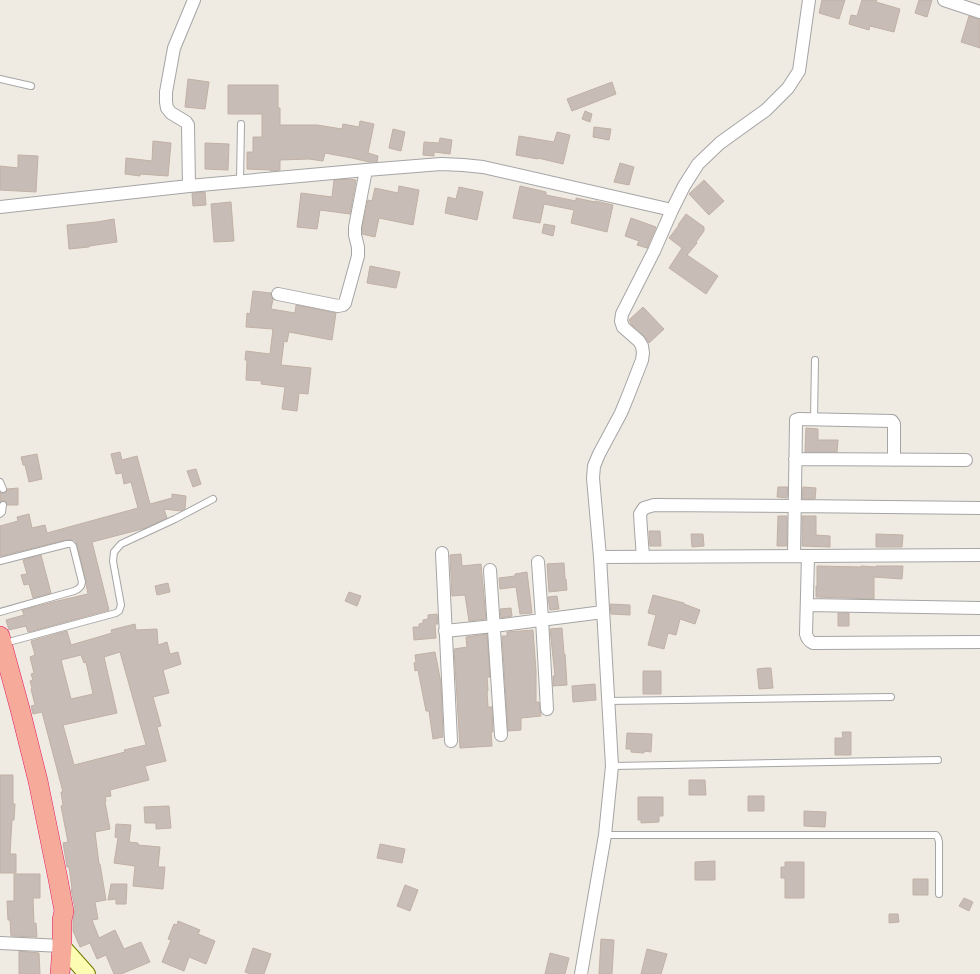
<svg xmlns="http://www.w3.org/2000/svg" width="980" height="974" font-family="'Work Sans',sans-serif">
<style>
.building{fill:#c7bdb6;stroke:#c2b0a4;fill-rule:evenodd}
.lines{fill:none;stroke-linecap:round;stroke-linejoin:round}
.service-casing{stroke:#a5a5a5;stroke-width:8}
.minor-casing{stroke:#a5a5a5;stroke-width:14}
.secondary-casing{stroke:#717900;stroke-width:18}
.trunk-casing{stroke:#e41a66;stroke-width:20}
.service{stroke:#fff;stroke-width:6}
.minor{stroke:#fff;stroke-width:12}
.secondary{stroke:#fcfdb3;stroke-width:16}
.trunk{stroke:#f6aa9a;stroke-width:19}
</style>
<rect width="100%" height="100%" fill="#efebe3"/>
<path class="building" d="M822,0h23l-6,19 -20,-6z
M862,0h15l-1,2 24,7 -6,23 -24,-6 -1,4 -20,-6 2,-9 6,1z
M919,0h13l-5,17 -12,-4z
M969,16l11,4v28l-19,-6z
M188,79l21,3 -4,27 -20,-2z
M612,82l4,12 -44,17 -5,-12z
M228,85h50v23h2v17h37l25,4 1,-5 16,3 1,-6 14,3 -6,29 10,3 -1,6h-8l-17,-4 -27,-5 -2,8 -14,-2 -29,1v10l-9,1v-1l-24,-1v-17h6v-15h9v-23h-34z
M585,111l7,3 -2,8 -8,-3z
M594,127l17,2 -2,11 -16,-3z
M393,129l12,3 -4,19 -12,-3z
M557,132l13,3 -7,29 -25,-6v1l-22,-4 3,-19 35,6z
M440,138l12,2 -2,14 -16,-2v4l-11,-1 1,-13 15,1z
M153,141l18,2 -3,33 -28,-2v2l-15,-2 1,-16 26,3z
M205,143l24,1 -1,26 -23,-1z
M18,155l20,1 -2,36 -36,-2v-24l18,2z
M620,163l14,4 -5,18 -15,-3z
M349,179l7,1 -6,34 -30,-4 -3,19 -20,-2 4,-34 31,4 2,-17z
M704,180l20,21 -15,14 -20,-21z
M399,186l20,4 -6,35 -34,-7 -4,19 -13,-3v-6l6,-28 4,1 3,-13 23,5z
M520,186l26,6v3l30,6v-3l19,4v-1l18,4 -6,27 -36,-9 3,-13 -30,-6 -4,19 -27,-5z
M459,187l24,5 -6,28 -32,-7 3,-16 8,2z
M205,192l1,13 -13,1 -1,-13z
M231,202l3,39 -20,1 -3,-38z
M686,214l18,13v4l-8,11 1,1 -10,12 31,21 -12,18 -37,-26 13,-20 -13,-10 10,-13h-1z
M631,218l25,9 -9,21 -10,-3 2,-4 -14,-5z
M114,219l3,23 -28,4v1l-20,2 -2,-24 30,-3z
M544,224l11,2 -2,10 -11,-3z
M370,266l30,6 -4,16 -29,-5z
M253,291l18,2 2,6 -2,10 24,4 1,-8 40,8 -4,27 -43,-8 -2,10 -3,-1 -3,24 30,3 -3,26 -9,-1 -2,18 -15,-2 3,-22 -24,-3 1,-3 -16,-1 1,-20h-2l1,-9 24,3 3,-25 -27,-2 1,-14 3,1z
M643,307l21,22 -15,14 -5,-7 -13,-12 -2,-4z
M806,428l12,1v11h20l-1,12h-32z
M120,452l2,8 15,-4 13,48 22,-6v-4l14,2 -1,13 -4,2 -17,-2 3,9 -21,10 -54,14 17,68 -80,22h-1l-2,-6 -17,4 -3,-10 18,-5 -2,-5 31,-8 35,-8 -2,-10v-3l-9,-36 -2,-5h-9l-66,16v-30l18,-5 -1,-4 12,-3 3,14 13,-3 2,8 91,-25 -7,-26 -7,2 -2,-11 -6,1 -5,-20z
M37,454l5,25 -13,3 -4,-17h-2l-2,-8z
M196,469l5,15 -8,3 -6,-16z
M778,487h10l-1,11 -10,-1z
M803,487l13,1 -1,11h-13z
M18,488v17h-11l-2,-4h-2l-3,1v-10l2,1h3l2,-4z
M778,516h9v30h-10z
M802,517v-1h14v19l14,1v11l-28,-1z
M649,531h11l1,15h-11z
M691,534h12l1,12 -12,1z
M876,534l27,1 -1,12h-26z
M461,554l1,12 19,-2 5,55 -17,2 -4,-26 -13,1 -2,-41z
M41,555l10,38 -18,5 -4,-14 -5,1 -3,-10 6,-1 -4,-14z
M564,563l1,16h1l1,11 -18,2 -2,-28z
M817,566l44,1v-1l15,1v-1h27l-1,13 -28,-2v22l-58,-2v-11h1z
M527,572l5,41 -12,1 -4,-27 -16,2 -1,-11 16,-2v-2z
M168,583l2,9 -13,3 -2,-9z
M349,592l12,4 -4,10 -12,-5z
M653,595l31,8v1l16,6 -5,14 -15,-5 -4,16 -8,-2 -4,16 -16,-4 8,-30 -8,-2z
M557,596l2,13 -9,1 -2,-13z
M610,604l20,1v10l-19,-1z
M511,608l1,8 -11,2 -1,-9z
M838,613h11v13h-11z
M437,614l1,10h-3l1,14 -22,2 -1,-13h6v-3l4,-1v-3l5,-1v-4z
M135,624l1,6 21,-1 1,16 9,-3 3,12 8,-2 3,12 -18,6 6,23 -16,4 8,29 -4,1 9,34 -21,5 4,14 -39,10 1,6 -6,1 1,4 -1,1 5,27 -15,3 4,32h1l6,36 -11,2 3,17 -6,1 7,18 16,-8 9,19 17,-7 9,20 -29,12h-7l-8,-19 -9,4 -7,-16 -10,4 -7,-16v-10l2,-12 -4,-20h1l-3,-22h-2l-4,-24 5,-1 -7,-36 2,-1 -2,-13h2l-21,-80 -9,2 -2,-8 4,-1 -4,-16 1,-1 -2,-7 3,-1 -2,-6 3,-1 -4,-16 5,-2 -4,-14 36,-10 4,14 41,-12 -1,-3zM120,652l26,93 -22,5 1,2 -51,13 -11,-40 54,-12 -13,-56zM81,655l3,8 2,-1 7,32 -22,5 -10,-39z
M562,628l2,26h1l2,31 -14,1v-10h2l-5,-47z
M533,630l3,41v31h3l2,14 -20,2v12l-13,1 -6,-95h5v-4z
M487,634l3,43h-3l1,14h-1l1,16h4l1,25h-2l1,14 -32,2 -6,-99 13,-2 -1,-10z
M435,652l6,31 2,54 -10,2 -4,-28h-3l-8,-41 -3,1 -1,-8 2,-1 -1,-7z
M766,668h5l2,20 -14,1 -2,-20z
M643,671h18v23h-18z
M595,684l1,16 -23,2 -1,-16z
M842,732h9v23h-16v-17h8z
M627,733l25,1 -1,18 -7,-1v2l-13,-1v-3h-5z
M0,775h13v29h2l-1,16h-2l-2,34h6v19h-16z
M689,780h16l1,15h-17z
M748,796h16v15h-16z
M638,797h25v19h-4v6l-18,1v-3h-3z
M169,806l2,22 -15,1v-6h-11l-1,-16z
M804,811l22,1 -1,15 -21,-1z
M116,824l15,1 -2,17 9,1v2l22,2 -2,20h7l-2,22 -30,-3 2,-20 -21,-3 4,-25 -3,-1z
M380,844l25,5 -3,14 -25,-5z
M715,861v19h-20v-18z
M785,862h19v36h-19v-20h-4v-11h4z
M14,874h26v24h-7l1,26 2,-1 1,14 -26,-1 -1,-16h-2l-1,-19h7z
M913,879h15v16h-15z
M111,884h16l-1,20h-10v-5l-8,1z
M405,885l13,5 -8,21 -13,-5z
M964,898l9,4 -4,9 -10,-5z
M889,914h9l1,8 -10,1z
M178,921l22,9 -2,4 17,7 -9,23 -17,-7 -5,14 -22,-9 9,-22 -3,-1 6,-15 3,1z
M601,939l13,1 -2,34h-13z
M253,948l18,6 -7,20h-14l-5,-2z
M647,949l20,5 -6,20h-20z
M19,951l20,2 1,21h-21z
M550,953l19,5 -4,16h-20z"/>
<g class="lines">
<defs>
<path id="service" d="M0,79l31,7
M240,181l1,-57
M814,419l1,-59
M0,482l3,7
M0,514l2,-2 1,-7
M0,561l67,-17h4l2,2 9,36 -1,4 -3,3 -4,2 -74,21
M5,643l111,-30 3,-2 2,-6 -8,-44 1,-9 7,-8 54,-25 38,-20
M608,701l283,-4
M612,766l326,-6
M605,835h331l2,3 1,4v52"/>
<path id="minor" d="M944,0l36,12
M189,186l-1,-61 -2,-3 -15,-9 -4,-5 -1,-6v-10l8,-44 20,-48
M0,207l189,-21 177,-16 75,-6 22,1 20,2 189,43 -18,41 -32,63 -1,7 2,6 16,14 3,5 1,7 -1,7 -14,36 -7,17 -22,41 -5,12 -1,12 7,79 12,209 -7,69 -24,139
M672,210l12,-24 14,-22 22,-21 46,-33 22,-22 11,-17 10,-71
M278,294l60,12 5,-1 2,-2 13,-47v-9l-3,-12v-8l11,-57
M795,459l171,1
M442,553l9,188
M794,556l2,-134v-2l3,-1 93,2 2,3v36
M808,556l-2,78c1,5 3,7 7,9l167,-1
M600,557l380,-2
M643,557l-2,-27 -1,-16 4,-6 10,-3 140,1 186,2
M538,562l4,57 5,90
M490,570l11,165
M807,605l173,3
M445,631l49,-5 109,-14
M0,943l62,3"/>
<path id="secondary" d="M62,946l25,28"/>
<path id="trunk" d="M0,636l20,73 18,72 20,98 6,32 -2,9v26l-2,28"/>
</defs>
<use href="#service" class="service-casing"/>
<use href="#minor" class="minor-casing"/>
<use href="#secondary" class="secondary-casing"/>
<use href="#trunk" class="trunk-casing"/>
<use href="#service" class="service"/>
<use href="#minor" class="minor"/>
<use href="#secondary" class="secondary"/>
<use href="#trunk" class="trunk"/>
</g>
</svg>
